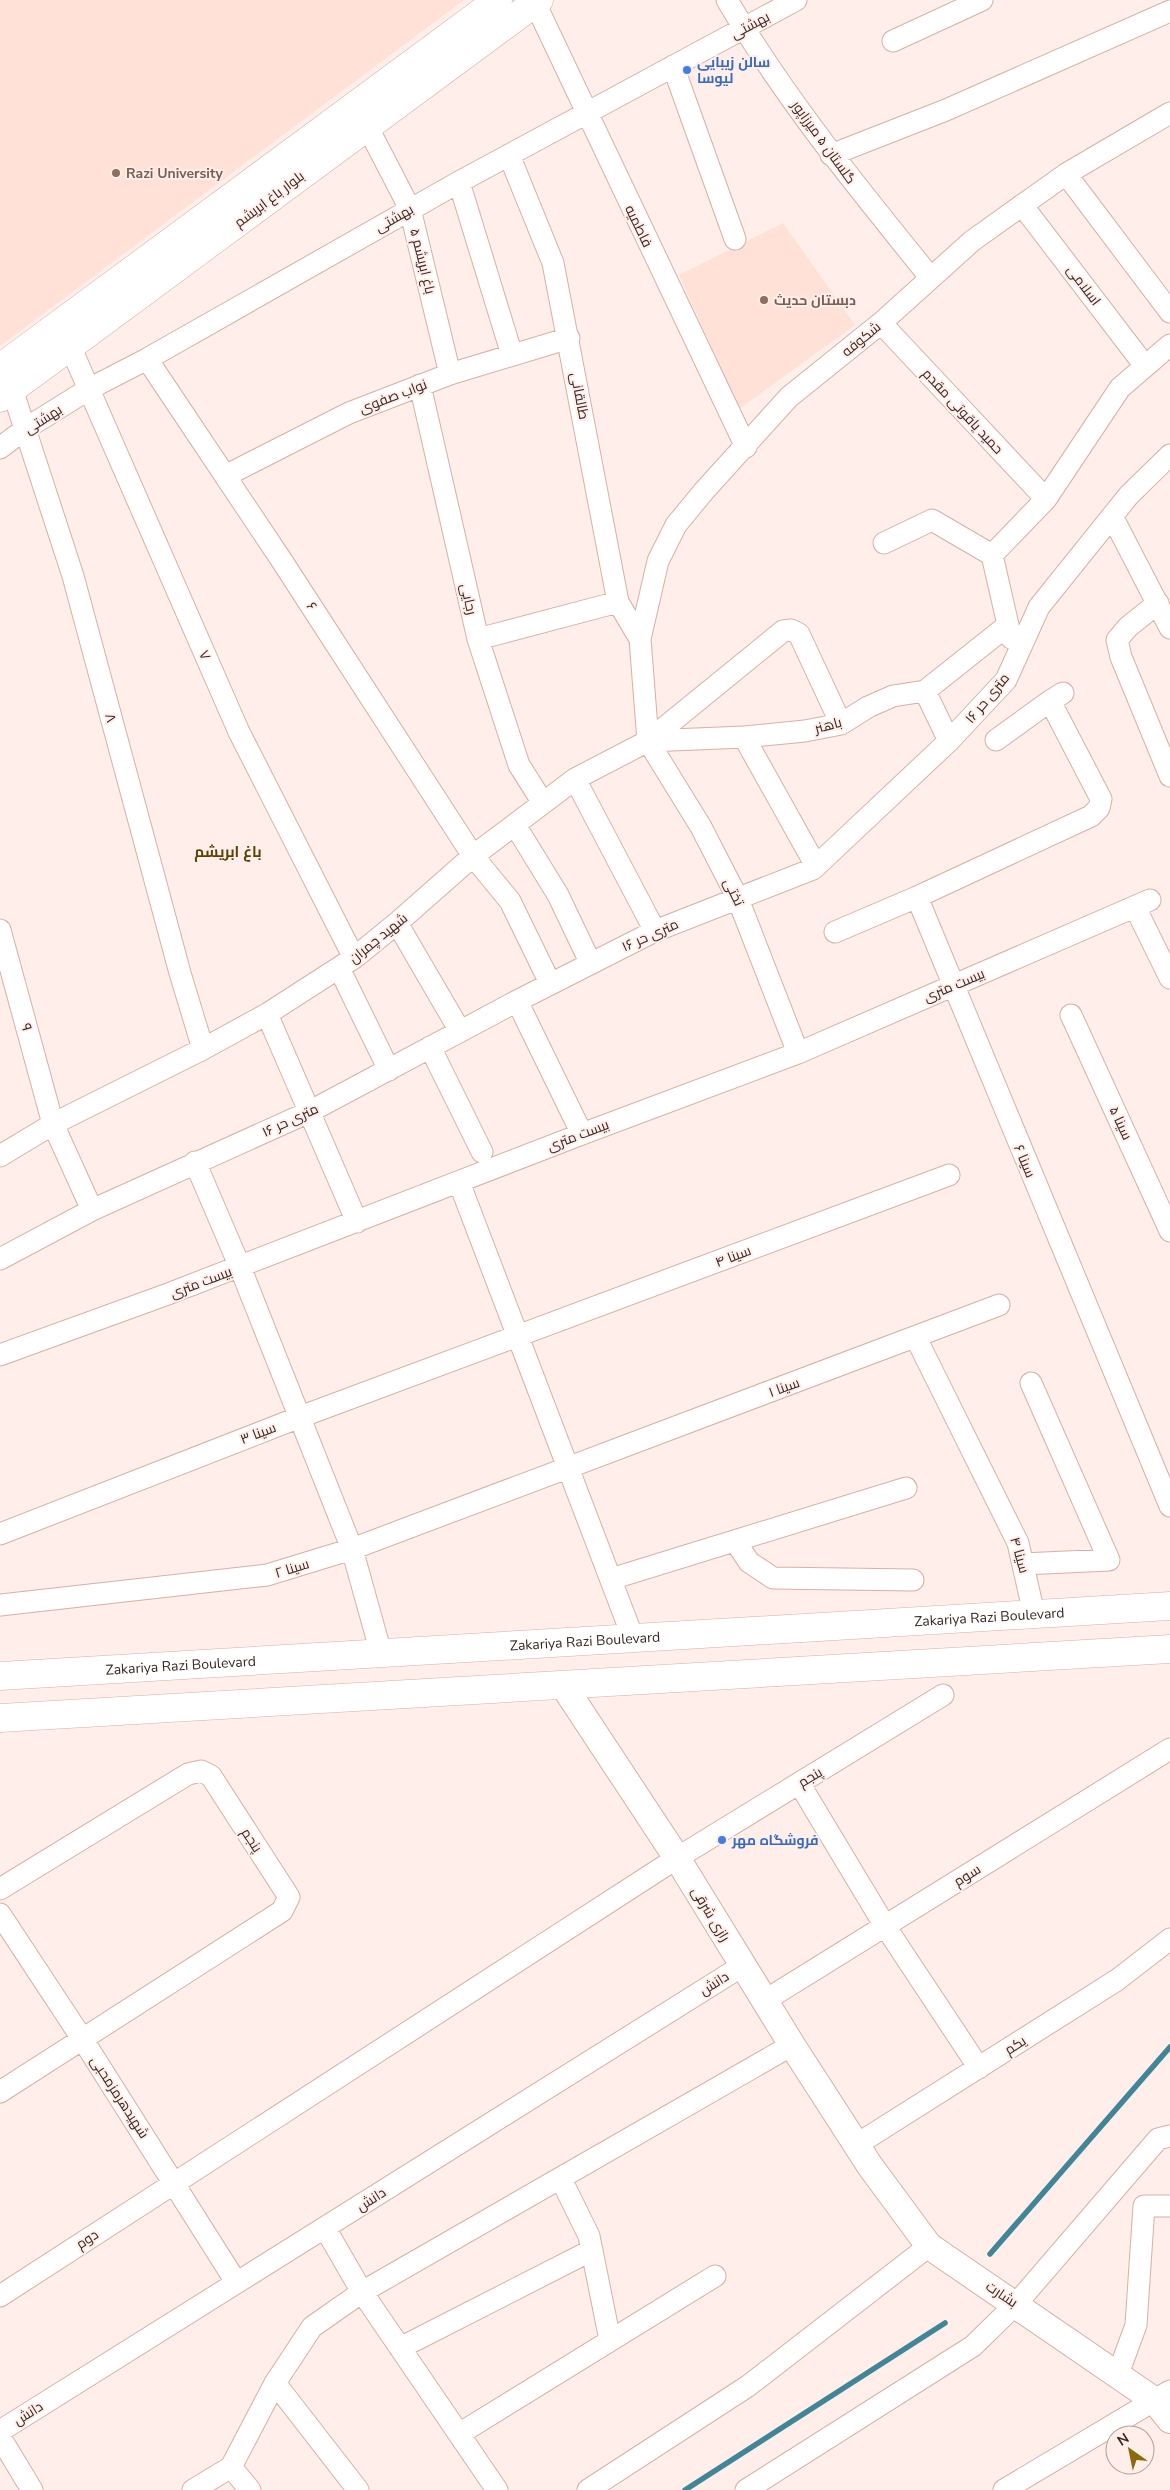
<svg xmlns="http://www.w3.org/2000/svg" width="1170" height="2490" font-family="'Nunito Sans',Cairo,sans-serif">
<style>
.built{fill:#ffe1d7}
.lines{fill:none;stroke-linecap:round;stroke-linejoin:round}
.stream{stroke:#408698;stroke-width:5.5}
.minor-casing{stroke:#d7b0a3;stroke-width:23}
.tertiary-casing{stroke:#d7b0a3;stroke-width:28}
.secondary-casing{stroke:#d7b0a3;stroke-width:29}
.minor{stroke:#fff;stroke-width:21}
.tertiary{stroke:#fff;stroke-width:26}
.secondary{stroke:#fff;stroke-width:28}
.shop-dot{fill:#3f7fe0;stroke:#ffeee9;stroke-width:2}
.education-dot{fill:#8d6e63;stroke:#ffeee9;stroke-width:2}
.labels{text-anchor:middle;stroke-width:4;stroke-linejoin:round;paint-order:stroke}
.street-label{font-size:14px;fill:#362722;stroke:#ffeee9}
.shop-label{font-size:14px;font-weight:bold;fill:#366cbe;stroke:#ffeee9;text-anchor:start}
.education-label{font-size:14px;font-weight:bold;fill:#785e54;stroke:#ffeee9;text-anchor:start}
.neighbourhood-label{font-size:15px;font-weight:bold;fill:#5a4302;stroke:#ffeee9}
</style>
<rect width="100%" height="100%" fill="#ffeee9"/>
<path class="built" d="M0,0h464l-464,346z
M783,223l72,102 -116,84 -60,-134z"/>
<g class="lines">
<path class="stream" d="M990,2254l180,-207
M685,2490l260,-167"/>
<defs>
<path id="minor" d="M727,0c58,99 131,188 203,277
M535,3l211,444
M893,41l89,-41
M673,66l62,173
M367,126l43,83 40,165
M509,155l44,108 65,339 22,37
M831,155l115,-45 224,-99
M1066,174l104,138
M459,182l53,173
M1022,205l123,161
M881,323l165,176
M70,346l169,386 115,226
M147,359l135,202 191,295 37,45 40,82
M420,385l58,254 41,126 24,38
M12,389l61,187 107,397 23,76
M0,448l25,-19 64,-40 58,-30 312,-177 337,-182
M225,476l124,-63 101,-39 119,-36
M1112,516l58,112
M884,543l48,-23 60,35
M1158,603l-30,24 -11,13 4,17 49,119
M1011,638l-19,-83 54,-56 74,-111 50,-43
M478,639l140,-37
M925,691l24,50
M744,737l72,129
M996,740l54,-39
M648,741l96,-4 61,-6 36,-7 27,-17 25,-11 32,-5 83,-66
M648,741l53,86 37,72 60,154
M648,741l135,-110 8,-1 8,4 42,90
M575,779l80,152
M515,825l43,70 32,67
M917,897l174,-81 8,-8 2,-9 -51,-98 13,-8
M1135,907l35,71
M397,923l63,108
M0,930l53,194 39,86
M835,932l82,-35 253,609
M339,968l50,102
M517,1001l65,133
M267,1014l90,208
M1071,1015l99,216
M430,1047l52,105
M0,1156l53,-32 150,-75 64,-35 87,-56 43,-35 76,-67 102,-77 73,-38 -8,-102 18,-78 18,-36 28,-34 85,-94 92,-74 91,-82 94,-67 104,-61
M195,1162l45,105 112,282 29,104
M459,1182l174,456
M0,1259l92,-49 217,-98 208,-111 138,-70 158,-62 136,-128 57,-61 33,-73 90,-112 41,-40
M916,1338l102,205 16,71
M0,1355l168,-61 414,-160 216,-81 352,-153
M0,1534l300,-117 649,-242
M735,1541l14,21 24,16 140,2
M1023,1564l86,-4 -78,-177
M611,1579l295,-91
M0,1605l267,-30 85,-26 647,-244
M799,1783l86,143 94,142
M0,1889l188,-115 13,-3 10,5 78,121 -7,14 -282,181
M0,1914l83,126 153,242
M764,2001l406,-252
M856,2145l261,-165 53,-41
M561,2179l28,57 21,104
M325,2228l37,64 135,198
M0,2296l677,-438 266,-163
M400,2348l192,-98
M1118,2374l18,-49 8,-119h26
M275,2383l83,107
M0,2431l742,-465
M459,2434l256,-158
M0,2437l32,53
M231,2467l19,23
M193,2490l38,-23 44,-84 37,-56 50,-35 430,-247
M588,2490l160,-104 181,-140
M746,2490l227,-144 44,-43 141,-164 12,-3
M1004,2490l166,-99"/>
<path id="tertiary" d="M563,1685l114,173 115,187 78,121 59,80 225,154 16,20"/>
<g id="secondary">
<path d="M0,368l498,-368"/>
<path d="M0,398l539,-398"/>
<path id="s1" d="M0,1676l1170,-70"/>
<path d="M0,1718l1170,-69"/>
</g>
</defs>
<use href="#minor" class="minor-casing"/>
<use href="#tertiary" class="tertiary-casing"/>
<use href="#secondary" class="secondary-casing"/>
<use href="#minor" class="minor"/>
<use href="#tertiary" class="tertiary"/>
<use href="#secondary" class="secondary"/>
</g>
<g class="shop-dot">
<circle cx="687" cy="70" r="5"/>
<circle cx="722" cy="1840" r="5"/>
</g>
<g class="education-dot">
<circle cx="116" cy="173" r="5"/>
<circle cx="764" cy="300" r="5"/>
</g>
<g class="labels">
<g class="street-label">
<text transform="translate(750 25) rotate(-28)" y="5">بهشتی</text>
<text transform="translate(824 142) rotate(54)" y="5">گلستان ۵ میرزاپور</text>
<text transform="translate(269 199) rotate(-37)" y="5">بلوار باغ ابریشم</text>
<text transform="translate(394 218) rotate(-30)" y="5">بهشتی</text>
<text transform="translate(639 226) rotate(64)" y="5">فاطمیه</text>
<text transform="translate(423 261) rotate(76)" y="5">باغ ابریشم ۵</text>
<text transform="translate(1084 285) rotate(53)" y="5">اسلامی</text>
<text transform="translate(861 339) rotate(-39)" y="5">شکوفه</text>
<text transform="translate(393 396) rotate(-21)" y="5">نواب صفوی</text>
<text transform="translate(580 396) rotate(79)" y="5">طالقانی</text>
<text transform="translate(963 411) rotate(47)" y="5">حمید یاقوتی مقدم</text>
<text transform="translate(43 419) rotate(-33)" y="5">بهشتی</text>
<text transform="translate(469 599) rotate(77)" y="5">رجایی</text>
<text transform="translate(312 606) rotate(57)" y="5">۶</text>
<text transform="translate(205 655) rotate(66)" y="5">۷</text>
<text transform="translate(987 698) rotate(-50)" y="5">۱۶ متری حر</text>
<text transform="translate(111 718) rotate(75)" y="5">۸</text>
<text transform="translate(828 725) rotate(-15)" y="5">باهنر</text>
<text transform="translate(734 892) rotate(64)" y="5">تختی</text>
<text transform="translate(650 935) rotate(-24)" y="5">۱۶ متری حر</text>
<text transform="translate(378 938) rotate(-39)" y="5">شهید چمران</text>
<text transform="translate(954 985) rotate(-23)" y="5">بیست متری</text>
<text transform="translate(27 1027) rotate(75)" y="5">۹</text>
<text transform="translate(290 1120) rotate(-25)" y="5">۱۶ متری حر</text>
<text transform="translate(1121 1123) rotate(65)" y="5">سینا ۵</text>
<text transform="translate(578 1135) rotate(-21)" y="5">بیست متری</text>
<text transform="translate(1025 1161) rotate(67)" y="5">سینا ۶</text>
<text transform="translate(733 1256) rotate(-21)" y="5">سینا ۴</text>
<text transform="translate(201 1282) rotate(-21)" y="5">بیست متری</text>
<text transform="translate(784 1387) rotate(-20)" y="5">۱ سینا</text>
<text transform="translate(258 1433) rotate(-21)" y="5">سینا ۳</text>
<text transform="translate(1020 1555) rotate(74)" y="5">سینا ۴</text>
<text transform="translate(292 1568) rotate(-17)" y="5">سینا ۲</text>
<text dy="5" stroke="none"><textPath href="#s1" startOffset="991">Zakariya Razi Boulevard</textPath></text>
<text dy="5" stroke="none"><textPath href="#s1" startOffset="586">Zakariya Razi Boulevard</textPath></text>
<text dy="5" stroke="none"><textPath href="#s1" startOffset="181">Zakariya Razi Boulevard</textPath></text>
<text transform="translate(810 1777) rotate(-31)" y="5">پنجم</text>
<text transform="translate(252 1840) rotate(57)" y="5">پنجم</text>
<text transform="translate(967 1875) rotate(-32)" y="5">سوم</text>
<text transform="translate(711 1914) rotate(59)" y="5">رازی شرقی</text>
<text transform="translate(714 1983) rotate(-32)" y="5">دانش</text>
<text transform="translate(1015 2045) rotate(-33)" y="5">یکم</text>
<text transform="translate(120 2097) rotate(57)" y="5">شهیدهرمزمحبی</text>
<text transform="translate(371 2199) rotate(-32)" y="5">دانش</text>
<text transform="translate(87 2239) rotate(-33)" y="5">دوم</text>
<text transform="translate(1002 2294) rotate(34)" y="5">بشارت</text>
<text transform="translate(28 2413) rotate(-32)" y="5">دانش</text>
</g>
<g class="shop-label">
<text x="697" y="67">سالن زیبایی<tspan x="697" dy="16">لیوسا</tspan></text>
<text x="732" y="1845">فروشگاه مهر</text>
</g>
<g class="education-label">
<text x="126" y="178">Razi University</text>
<text x="774" y="305">دبستان حدیث</text>
</g>
<g class="neighbourhood-label">
<text x="228" y="857">باغ ابریشم</text>
</g>
</g>
<g transform="translate(1130 2450) rotate(327)"><circle r="24" fill="#ffeee9" stroke="#af9e99"/>
<path d="M0-4L9 19L0 12L-9 19Z" fill="#8c6a0c"/>
<text y="-8" font-size="14" font-weight="bold" text-anchor="middle" fill="#362722">N</text>
</g>
</svg>
